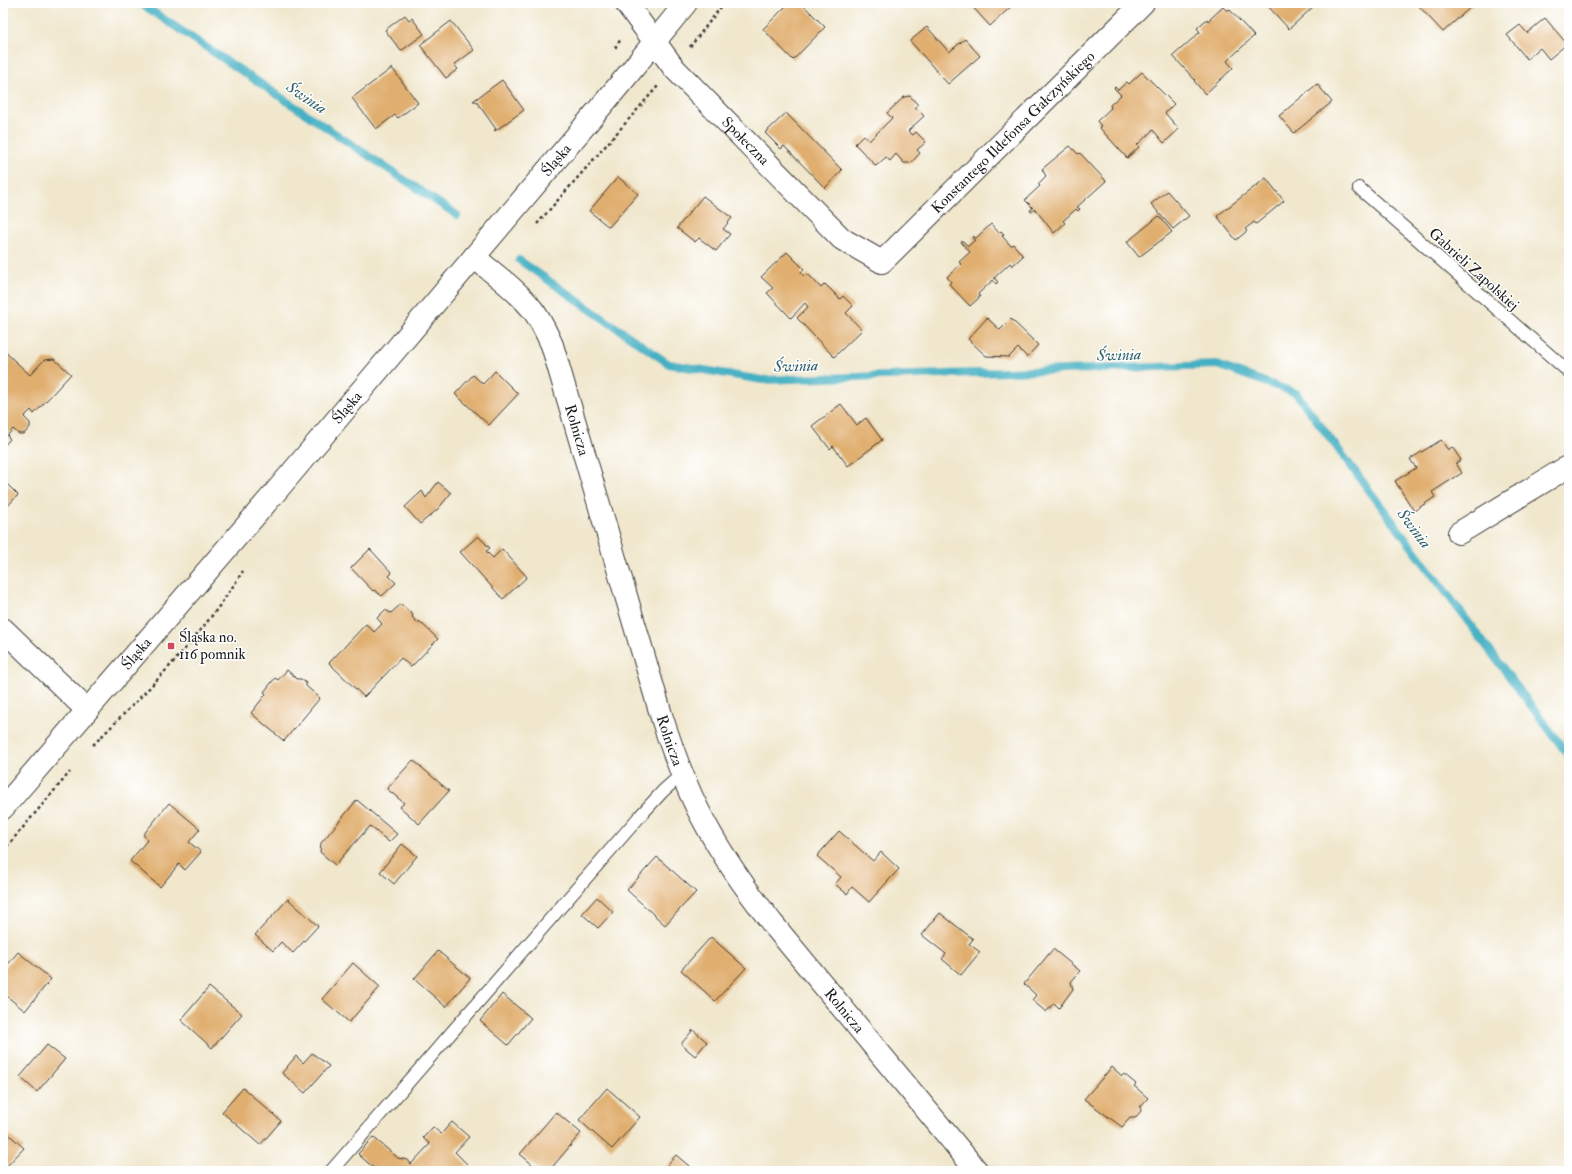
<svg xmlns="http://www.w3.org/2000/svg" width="1572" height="1174" font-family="'IM FELL Double Pica',serif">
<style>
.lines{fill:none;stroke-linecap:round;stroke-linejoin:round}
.stream{stroke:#44b0c3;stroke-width:8}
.building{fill:#e0ae6e}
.service-casing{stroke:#3c3a37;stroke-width:14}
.minor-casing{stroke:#3c3a37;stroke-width:24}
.tertiary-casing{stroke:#3c3a37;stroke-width:24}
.path{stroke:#3c3a37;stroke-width:2.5;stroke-dasharray:3 3;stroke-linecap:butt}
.service{stroke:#fff;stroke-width:12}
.minor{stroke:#fff;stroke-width:22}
.tertiary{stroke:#fff;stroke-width:22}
.poi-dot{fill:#d1495b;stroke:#fff;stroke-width:1.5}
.labels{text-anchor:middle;stroke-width:3;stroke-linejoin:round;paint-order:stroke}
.street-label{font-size:15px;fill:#1c1c1c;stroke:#fff}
.poi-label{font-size:15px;fill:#1c1c1c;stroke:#fff;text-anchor:start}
.water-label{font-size:16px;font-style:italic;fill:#2e5f67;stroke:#fff}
</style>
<rect width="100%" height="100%" fill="#fff"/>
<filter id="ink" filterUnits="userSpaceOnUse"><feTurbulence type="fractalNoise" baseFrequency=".025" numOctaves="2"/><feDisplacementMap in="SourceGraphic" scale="8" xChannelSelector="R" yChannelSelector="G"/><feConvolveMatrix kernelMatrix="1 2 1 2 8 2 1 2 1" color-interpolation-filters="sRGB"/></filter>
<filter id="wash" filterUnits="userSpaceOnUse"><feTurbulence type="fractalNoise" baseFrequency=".012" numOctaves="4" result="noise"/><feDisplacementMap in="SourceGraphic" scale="16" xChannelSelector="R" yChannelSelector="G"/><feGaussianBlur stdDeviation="0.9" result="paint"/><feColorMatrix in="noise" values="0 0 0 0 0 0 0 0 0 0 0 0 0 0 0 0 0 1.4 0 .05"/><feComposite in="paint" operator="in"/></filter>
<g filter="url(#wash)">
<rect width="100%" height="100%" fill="#f0e7cd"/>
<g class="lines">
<path class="stream" d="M140,3l317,212
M519,260l150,104 93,16 455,-15 79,28 273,363"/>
</g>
<g id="blocks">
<path class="building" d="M789,3h12l24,24 -32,33 -30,-31z
M969,3h46l-25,23z
M1265,3h46l3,3 -25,23z
M1416,3h59l-32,29z
M1223,7l4,4 2,-2 25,27 -27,25 6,7 -28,26 -11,-13 1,-1 -22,-24 27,-24 -3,-4 10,-9 1,2z
M405,15l4,5 3,-2 12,16 -23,17 -16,-21z
M1545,18l22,26 -18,15 -9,-11 -13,11 -20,-24 13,-10 7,8z
M451,21l23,29 -20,15 4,4 -12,9 -26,-33z
M927,27l22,25 16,-13 15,17 -32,28 -38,-43z
M392,68l26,35 -20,15 -3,-3 -19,14 -24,-31z
M1142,72l32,32 -9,9 14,16 -15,14 -11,-13 -16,15 2,2 -12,11 -28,-31 2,-1 -4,-5 14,-13 -1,-3 11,-10 -7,-7 1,-1 3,3 9,-8 2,2z
M502,80l22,30 -29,21 -1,-1 2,-1 -20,-28h-3z
M1317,84l15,18 -38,31 -15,-17z
M910,96l8,9 -3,2 9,9 -16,15 5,4 3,-3 10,10 -9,8 3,3 -9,10h-7l-8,-9 -6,7 -4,-4 -10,9 -21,-22 9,-9 5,6 23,-23 -5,-5 17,-16z
M786,113l56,57 -17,18 -41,-42 -3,3 -16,-16z
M1070,146l8,8 2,-1 26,28 -29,26 3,2 -2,2 -2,-2 -13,12 2,2 -11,10 -19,-24 -4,3 -1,-2 3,-2 -8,-8 15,-14 -2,-2 8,-8 -4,-7z
M618,177l20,17 -29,33 -20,-16z
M1266,178l18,23 -28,23 -2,-2 -9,7 2,2 -11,9 -19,-24z
M1167,191l22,25 -16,13 -22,-25z
M703,196l29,22 -9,11 7,5 -14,17 -17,-13 -4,4 -18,-14z
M1159,216l13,16 -33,25 -12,-15z
M991,224l8,9 2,-2 3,3 -2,2 9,10 2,-2 10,12 -11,10 -2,-3 -16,15 4,4 -2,2 -3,-4 -15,14 2,3 -10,9 -21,-22 2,-2 -4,-5 14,-13 -2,-2 11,-10 -9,-10 2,-1 5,5 7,-6 -3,-2 1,-2 3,2z
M787,252l17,17 -3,4 4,4 3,-3 13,14 4,-4 15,15 3,-3 10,10 -7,7 16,17 -28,27 -37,-39 11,-11 -3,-4 -14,15 -24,-25 6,-5 -12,-11z
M987,318l13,12 11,-11 27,26 -11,12 -9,-9 -9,9 -23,-1 -18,-17z
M3,350l27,25 14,-15 10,-1 17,15 -37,40 -3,-4 -7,7 6,6v4l-6,7h-5l-6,-5 -6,7 3,3 -7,8z
M495,371l23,23 -29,31 -34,-31 18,-19 10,9z
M841,404l16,21 9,-7 16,22 -34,26 -15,-20 -3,3 -18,-23z
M1441,440l7,10 4,-3 9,13 -5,3 6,10 -30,19 3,5 -21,14 -19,-30 21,-13 -6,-9z
M3,480l15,15 -15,16z
M438,482l13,11 -13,16 -18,15 -15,-17 17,-16 4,7z
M478,536l12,12 -4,3 7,7 9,-9 25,28 -24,22 -43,-47z
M370,549l22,24 -3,3 7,7 -14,13 -8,-6 -1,1 -22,-23z
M401,604l12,11 -1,2 6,6 1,-2 19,18 -27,28 -10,-9 -37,39 -35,-34 37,-39 8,8 8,-8 -5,-6 8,-8 6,3z
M287,670l10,9h4l5,4v3l14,12 -36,43 -33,-28 15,-19 -2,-2 11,-14 3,2z
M413,760l36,31 -30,33 -19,-17 4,-4 -17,-14z
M357,800l40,34 -8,8 -19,-16 -35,39 -15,-13 1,-9z
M169,803l31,26 -11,13 12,10 -16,18 -6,-6 -19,23 -30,-26 18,-22 -5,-4z
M839,831l34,30 8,-9 18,17 -30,33 -17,-15 -5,7 -12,-10 6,-7 -24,-21z
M402,844l15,12 -23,28 -14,-12z
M657,857l39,35 -31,33 -38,-35z
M597,897l16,15 -15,16 -16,-14z
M288,899l30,27 -25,27 -12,-11 -8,9 -18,-16z
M940,913l33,26 -4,5 11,8 -19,23 -19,-16 4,-5 -24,-19z
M711,937l35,31 -31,33 -34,-31z
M1053,949l27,22 -9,11 2,7 -14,19 -5,-5 -8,9 -14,-12 4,-5 -12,-11z
M438,951l32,27 -24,29 -32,-28z
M18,952l33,27 -26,32 -22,-18v-23z
M353,963l27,24 -31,35 -27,-23z
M209,987l33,27 -30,34 -31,-28z
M502,994l29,24 -23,27 -28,-24z
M693,1030l14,12 -12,14 -14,-12z
M47,1045l18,14 -28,33 -17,-15z
M312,1053l17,13 -24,27 -23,-20 14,-17 7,7z
M1112,1067l10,9 2,-2 12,10 -2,2 14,12 -8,9 1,4 -6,7h-5l-8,9 -38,-28z
M243,1088l38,33 -21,24 -38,-33z
M607,1088l33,29 -28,32 -33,-29z
M556,1112l25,21 -32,38h-9l-20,-17z
M452,1122l17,15 -14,15 12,12 -6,7h-84l-19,-17 15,-17 25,21 10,2 3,4 19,-20 -7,-6 10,-11 8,7z
M4,1130l20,18 -18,19 -3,-3z
M676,1155l19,16h-33z"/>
</g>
</g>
<g filter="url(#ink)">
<use href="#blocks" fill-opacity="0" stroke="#3c3a37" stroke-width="1"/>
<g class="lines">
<defs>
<path id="service" d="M1359,188l210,184
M331,1171l309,-355 23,-25 19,-17"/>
<g id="minor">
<path id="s1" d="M626,3l48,65 168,171 40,23 261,-259"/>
<path id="s2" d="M474,257c19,16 42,32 58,52 9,11 14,23 20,36l110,373c12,37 25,73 44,107 19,35 42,67 66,98l205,248"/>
<path d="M1459,533l110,-67"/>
<path d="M3,629l84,81"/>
</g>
<g id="tertiary">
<path id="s3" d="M3,808l275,-319 348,-412 60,-74"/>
</g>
</defs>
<use href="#service" class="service-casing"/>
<use href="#minor" class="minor-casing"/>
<use href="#tertiary" class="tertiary-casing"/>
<path class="path" d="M690,47l34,-44
M615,48l6,-9
M537,224l121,-138
M93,745c55,-55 108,-107 150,-174
M3,851l67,-79"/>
<use href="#service" class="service"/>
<use href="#minor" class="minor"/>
<use href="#tertiary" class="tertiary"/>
</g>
</g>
<rect class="poi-dot" x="167" y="642" width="8" height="8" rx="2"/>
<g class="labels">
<g class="street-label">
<text dy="5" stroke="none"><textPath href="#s1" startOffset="551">Konstantego Ildefonsa Gałczyńskiego</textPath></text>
<text dy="5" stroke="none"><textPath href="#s1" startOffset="183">Społeczna</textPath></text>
<text dy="5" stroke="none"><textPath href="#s3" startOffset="852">Śląska</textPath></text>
<text transform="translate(1474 269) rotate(42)" y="5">Gabrieli Zapolskiej</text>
<text dy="5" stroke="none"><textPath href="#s3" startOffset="528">Śląska</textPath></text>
<text dy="5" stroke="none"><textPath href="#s2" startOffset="208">Rolnicza</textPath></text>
<text dy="5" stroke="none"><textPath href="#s3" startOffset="204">Śląska</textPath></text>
<text dy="5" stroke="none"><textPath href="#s2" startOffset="532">Rolnicza</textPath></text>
<text dy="5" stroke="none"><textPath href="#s2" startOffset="856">Rolnicza</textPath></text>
</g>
<g class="poi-label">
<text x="179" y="642">Śląska no.<tspan x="179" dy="17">116 pomnik</tspan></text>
</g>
<g class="water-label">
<text transform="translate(307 97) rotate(34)" y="6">Świnia</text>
<text transform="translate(1119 354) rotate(-2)" y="6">Świnia</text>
<text transform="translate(796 365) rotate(-2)" y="6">Świnia</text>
<text transform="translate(1415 528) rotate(53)" y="6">Świnia</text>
</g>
</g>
<rect width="1572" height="1174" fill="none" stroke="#fff" stroke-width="16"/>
</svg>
